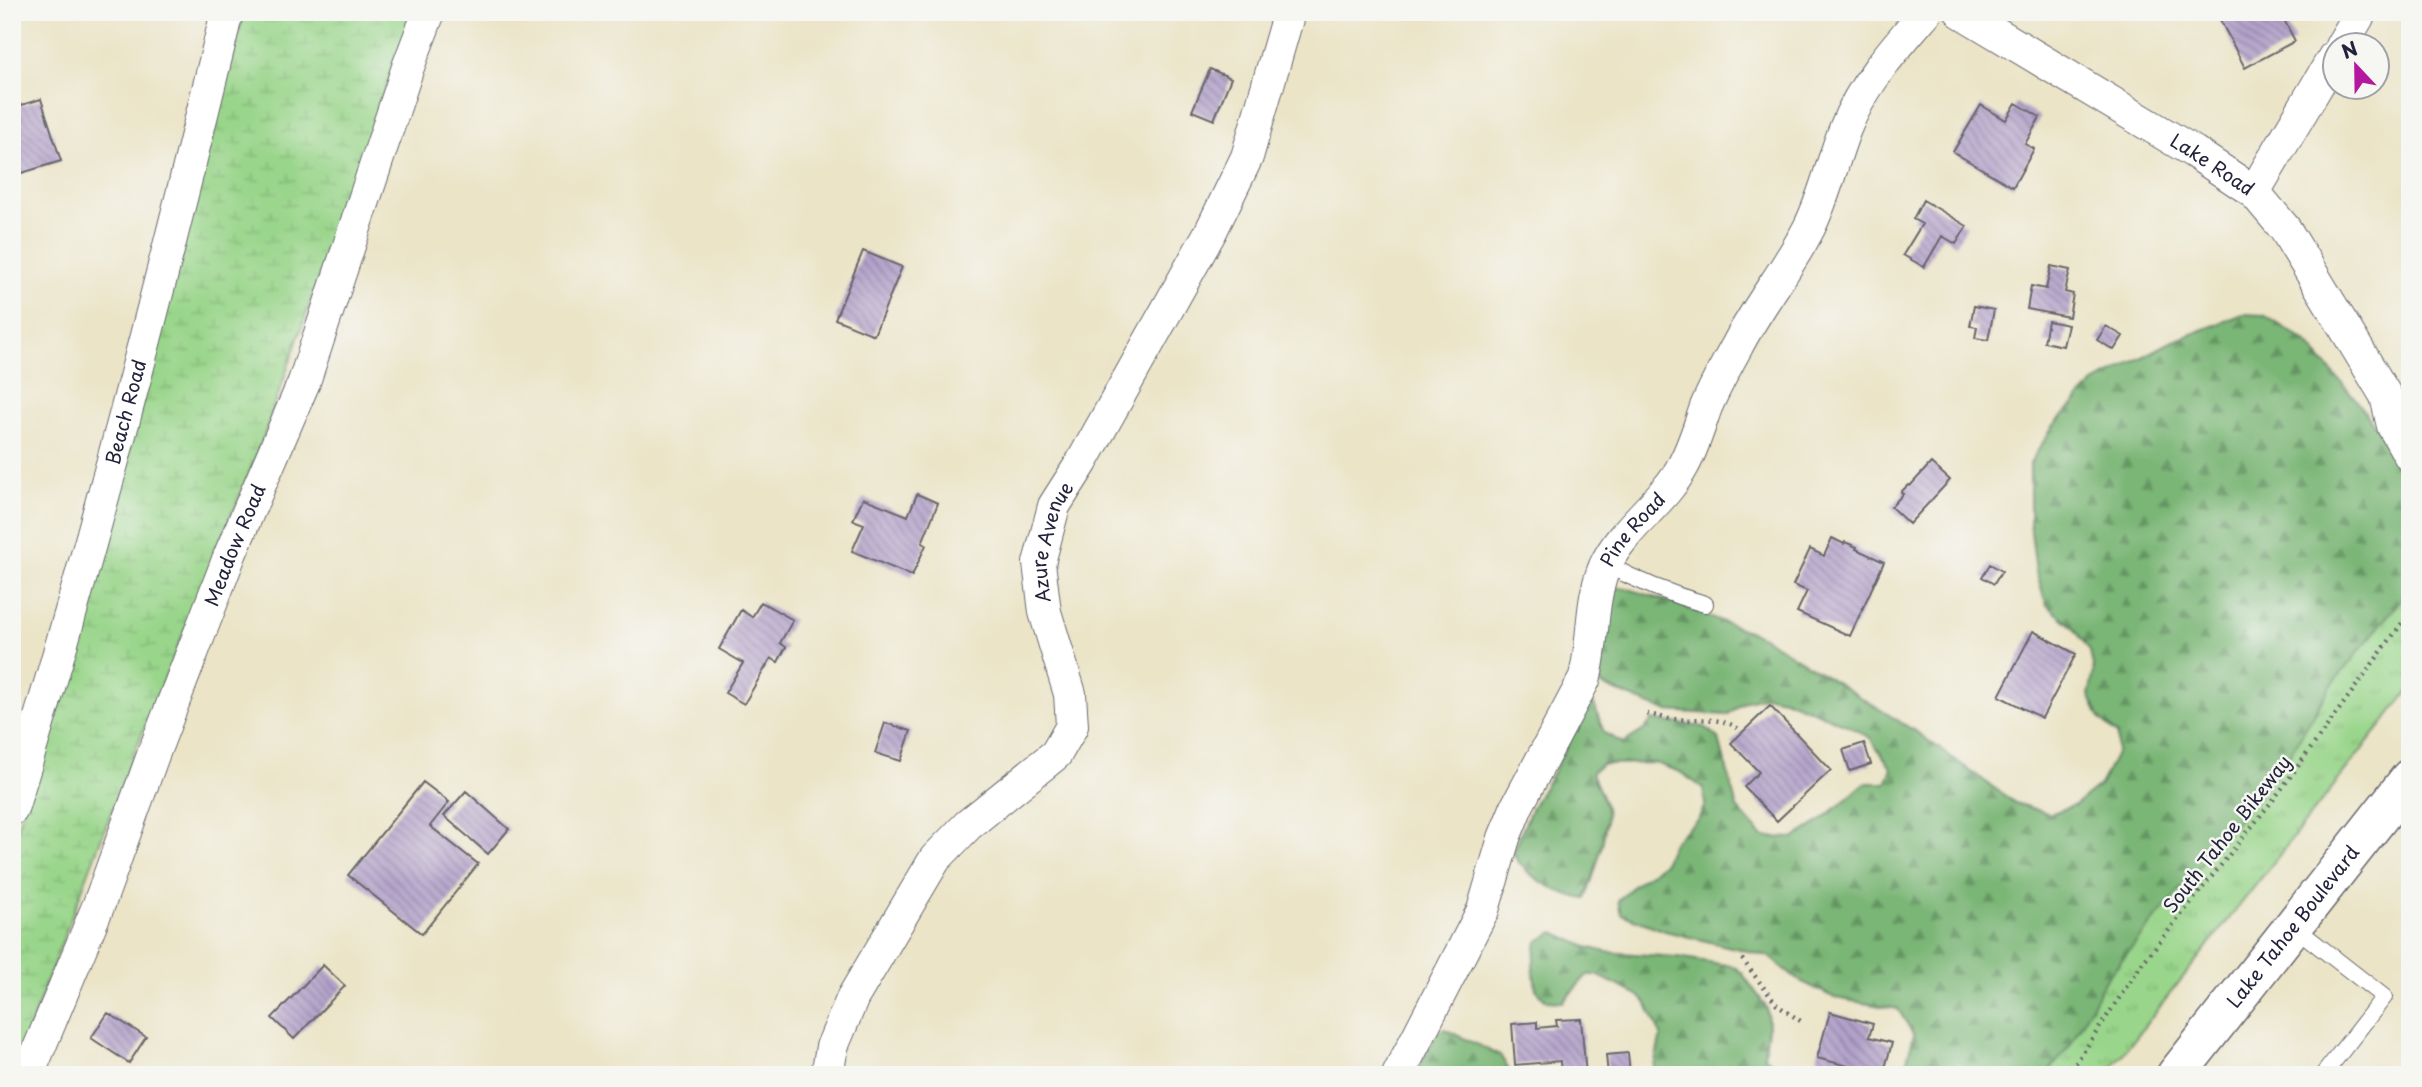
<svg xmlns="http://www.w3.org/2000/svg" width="2422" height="1087" font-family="'Playpen Sans',sans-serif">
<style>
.forest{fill:url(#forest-firs);stroke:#4e6c58;stroke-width:2}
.wetland{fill:url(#wetland-marsh);stroke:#5e7c62;stroke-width:2}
.park{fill:url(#park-tufts);stroke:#5e7c62;stroke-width:2}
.building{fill:url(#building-back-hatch)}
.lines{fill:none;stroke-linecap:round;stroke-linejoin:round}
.service-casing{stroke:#68666c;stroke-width:18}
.minor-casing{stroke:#68666c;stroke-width:34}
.trunk-casing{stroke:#68666c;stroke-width:41}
.path{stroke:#68666c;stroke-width:4.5;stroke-dasharray:2 5;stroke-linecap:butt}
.service{stroke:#fff;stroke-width:16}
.minor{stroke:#fff;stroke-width:32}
.trunk{stroke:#fff;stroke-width:38}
.labels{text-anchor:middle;stroke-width:5;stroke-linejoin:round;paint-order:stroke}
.street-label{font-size:19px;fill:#22223b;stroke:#f6f6f2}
</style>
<defs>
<pattern id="forest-firs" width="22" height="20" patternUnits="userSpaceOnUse" patternTransform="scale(1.75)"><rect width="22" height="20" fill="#7ab676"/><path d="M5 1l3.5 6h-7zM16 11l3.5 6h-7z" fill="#649462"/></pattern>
<pattern id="wetland-marsh" width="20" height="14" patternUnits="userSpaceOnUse" patternTransform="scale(1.75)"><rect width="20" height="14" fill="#99d58a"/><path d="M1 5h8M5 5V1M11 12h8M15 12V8" fill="none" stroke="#84b778"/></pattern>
<pattern id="park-tufts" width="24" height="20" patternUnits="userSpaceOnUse" patternTransform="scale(1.75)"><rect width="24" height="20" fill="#99d58a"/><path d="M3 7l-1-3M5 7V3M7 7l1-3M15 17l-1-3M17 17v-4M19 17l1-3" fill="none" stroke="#84b778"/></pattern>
<pattern id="building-back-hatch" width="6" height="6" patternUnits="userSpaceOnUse" patternTransform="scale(1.75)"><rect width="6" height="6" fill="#b2a0c9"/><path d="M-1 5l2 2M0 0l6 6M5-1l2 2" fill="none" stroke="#9082a4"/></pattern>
</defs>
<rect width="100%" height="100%" fill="#f6f6f2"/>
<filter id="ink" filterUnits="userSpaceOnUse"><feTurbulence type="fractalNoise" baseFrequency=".0143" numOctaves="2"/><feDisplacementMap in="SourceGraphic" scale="14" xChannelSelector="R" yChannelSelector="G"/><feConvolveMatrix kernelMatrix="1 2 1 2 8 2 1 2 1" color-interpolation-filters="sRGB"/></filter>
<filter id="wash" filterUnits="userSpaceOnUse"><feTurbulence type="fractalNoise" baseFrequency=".00686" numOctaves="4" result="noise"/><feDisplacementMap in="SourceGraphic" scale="28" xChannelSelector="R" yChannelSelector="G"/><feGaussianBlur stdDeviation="1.57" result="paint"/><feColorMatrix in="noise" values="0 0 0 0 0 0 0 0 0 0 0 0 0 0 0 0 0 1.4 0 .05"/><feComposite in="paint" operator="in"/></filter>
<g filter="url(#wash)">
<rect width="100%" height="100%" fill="#ebe4c7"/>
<path class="forest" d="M2243,314l21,1 41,26 49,56 56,77v114l-79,98 -47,78 -179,216 -35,66 -24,29h-146l5,-8 9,-32 -16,-26 -63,-11 -39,-19 -28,-23 -103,-25 -44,-17 -3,-13 15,-15 31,-23 9,-21 26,-24 6,-13 -2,-17 -23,-16 -25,-9 -53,1 -10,8c3,12 12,27 14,36 3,21 -13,71 -21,91 -25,-4 -60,-22 -72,-46l19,-46 23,-38 33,-65h6l10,29 19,10 21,-13 8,-10 53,7 14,12 18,69 26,29 31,1 27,-17 44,-38h21l6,-14 -22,-31 -21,-12 -65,-27 -16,-3 -22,5 -19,14 -61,-4 -63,-25 -6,-10 16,-89 16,2 47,15 87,33 155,96 97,70 35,11 25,-9 25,-20 17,-33v-18l-17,-15 -11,-24 5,-23 -4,-21 -17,-24 -26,-22 -11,-33 -6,-49v-60l24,-38 40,-42 75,-40z
M1554,932l33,15 19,5 71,5 56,9 9,7 25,35 1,20 -4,28 10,7 41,12h-163l9,-40 -14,-31 -9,-9 -41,-20h-10l-24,27 -16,-1 -11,-12 -3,-24 4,-23z
M1444,1029l56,26 12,20h-97l22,-42z"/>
<path class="wetland" d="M244,12h171l-32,83 -122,349 -133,324 -116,306v-230l83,-265z"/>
<path class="park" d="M2410,588v101l-304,386h-60l24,-29 35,-66 179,-216 47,-78z"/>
<g id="blocks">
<path class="building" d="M2216,12h64l15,29 -50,27z
M1210,69l21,9 -17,42 -22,-9z
M41,99l20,62 -49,15v-68z
M2016,103l24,14 -15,27 9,5 -21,38 -60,-35 28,-47 25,15z
M1923,200l44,26 -11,18 -14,-8 -18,31 -21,-12 19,-31 -9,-5z
M863,251l39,16 -28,68 -39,-16z
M12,261l8,2 -7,32h-1z
M2051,266l19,4 -5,22 8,2 -4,23 -42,-8 4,-23 15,3z
M1974,306l20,4 -6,30 -13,-2 2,-11 -7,-1z
M2048,321l20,4 -5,21 -19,-4z
M2106,326l17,10 -9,14 -17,-10z
M1931,463l19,17 -41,44 -18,-17 12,-13 -2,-2 7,-7 2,1z
M917,494l21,9 -16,40 4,2 -14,31 -60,-25 12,-27 -11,-4 10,-22 45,18z
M1832,538l12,6 1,-2 12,5 -1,2 28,13 -34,74 -53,-24 10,-21 -14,-6 17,-36 14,7z
M1990,564l12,7 -8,13 -12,-7z
M761,602l32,18 -13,23 6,4 -8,15 -7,-4 -27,46 -19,-11 18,-30 -24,-14 22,-39 11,7z
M2033,631l43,23 -34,64 -43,-22z
M1770,706l61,64 -54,51 -33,-34 15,-15 -28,-29z
M885,723l26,8 -10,30 -26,-8z
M1864,743l7,21 -21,7 -7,-21z
M423,782l26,20 -19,24 48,38 -56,70 -74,-59z
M466,791l43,38 -21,25 -44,-38z
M323,965l22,21 -51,53 -22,-21z
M1830,1012l43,12 -4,13 23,6 -9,32 -66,-17z
M108,1013l38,24 -17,26 -38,-25z
M1581,1019l5,56h-25l-1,-14 -45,4 -3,-41 25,-2v6l20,-2 -1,-6z
M1628,1053l2,22h-22l-2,-20z"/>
</g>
</g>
<g filter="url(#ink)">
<use href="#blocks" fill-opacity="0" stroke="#68666c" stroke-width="2"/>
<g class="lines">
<defs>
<path id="service" d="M1606,564c33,18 63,30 99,40
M2293,926l91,71 -61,78"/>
<g id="minor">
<path id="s1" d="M1961,12l233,140 60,40 31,37 101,167 7,30 17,30"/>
<path d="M2341,46l20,-34"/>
<path d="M2254,192l80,-135"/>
<path id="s2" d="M12,809c82,-263 150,-529 215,-797"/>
<path id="s3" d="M28,1075l71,-171 54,-149 78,-203 73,-170 104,-315 21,-55"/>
<path id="s4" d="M827,1075l5,-28 21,-50 82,-138 33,-34 88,-71 16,-28 -2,-32 -25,-82 -6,-49 15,-57 28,-44 129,-231 36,-74 42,-145"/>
<path id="s5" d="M1398,1075l85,-165 21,-72 13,-32 67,-126c11,-38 5,-77 21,-114 18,-39 58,-63 78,-100 10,-18 16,-39 23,-59 9,-21 20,-41 31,-61 21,-41 51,-77 72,-118 16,-32 23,-66 36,-99 18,-46 49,-80 81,-117"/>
</g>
<g id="trunk">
<path id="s6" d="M2176,1075l234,-297"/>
</g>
</defs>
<use href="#service" class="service-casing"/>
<use href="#minor" class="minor-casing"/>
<use href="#trunk" class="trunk-casing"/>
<path class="path" d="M1647,714c8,1 16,4 23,5 22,2 50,-4 69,10
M1742,959l35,46 25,17
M2068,1075l73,-110 136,-170 133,-183"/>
<use href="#service" class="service"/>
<use href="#minor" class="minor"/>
<use href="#trunk" class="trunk"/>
</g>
</g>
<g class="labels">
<g class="street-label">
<text dy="7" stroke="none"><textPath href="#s1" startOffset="294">Lake Road</textPath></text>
<text dy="7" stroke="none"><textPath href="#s2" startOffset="413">Beach Road</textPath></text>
<text dy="7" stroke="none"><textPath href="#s5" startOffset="600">Pine Road</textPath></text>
<text dy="7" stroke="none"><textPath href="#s4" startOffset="626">Azure Avenue</textPath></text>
<text dy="7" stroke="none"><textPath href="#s3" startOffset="569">Meadow Road</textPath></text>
<text transform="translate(2227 834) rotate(-52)" y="7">South Tahoe Bikeway</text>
<text dy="7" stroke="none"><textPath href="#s6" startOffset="189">Lake Tahoe Boulevard</textPath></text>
</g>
</g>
<rect width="2422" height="1087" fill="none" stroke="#f6f6f2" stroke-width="42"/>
<g transform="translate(2356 66) rotate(338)"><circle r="33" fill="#f6f6f2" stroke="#a1a1a9" stroke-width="2"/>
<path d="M0-5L12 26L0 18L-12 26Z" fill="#b5179e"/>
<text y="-10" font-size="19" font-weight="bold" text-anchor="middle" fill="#22223b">N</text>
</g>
</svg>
